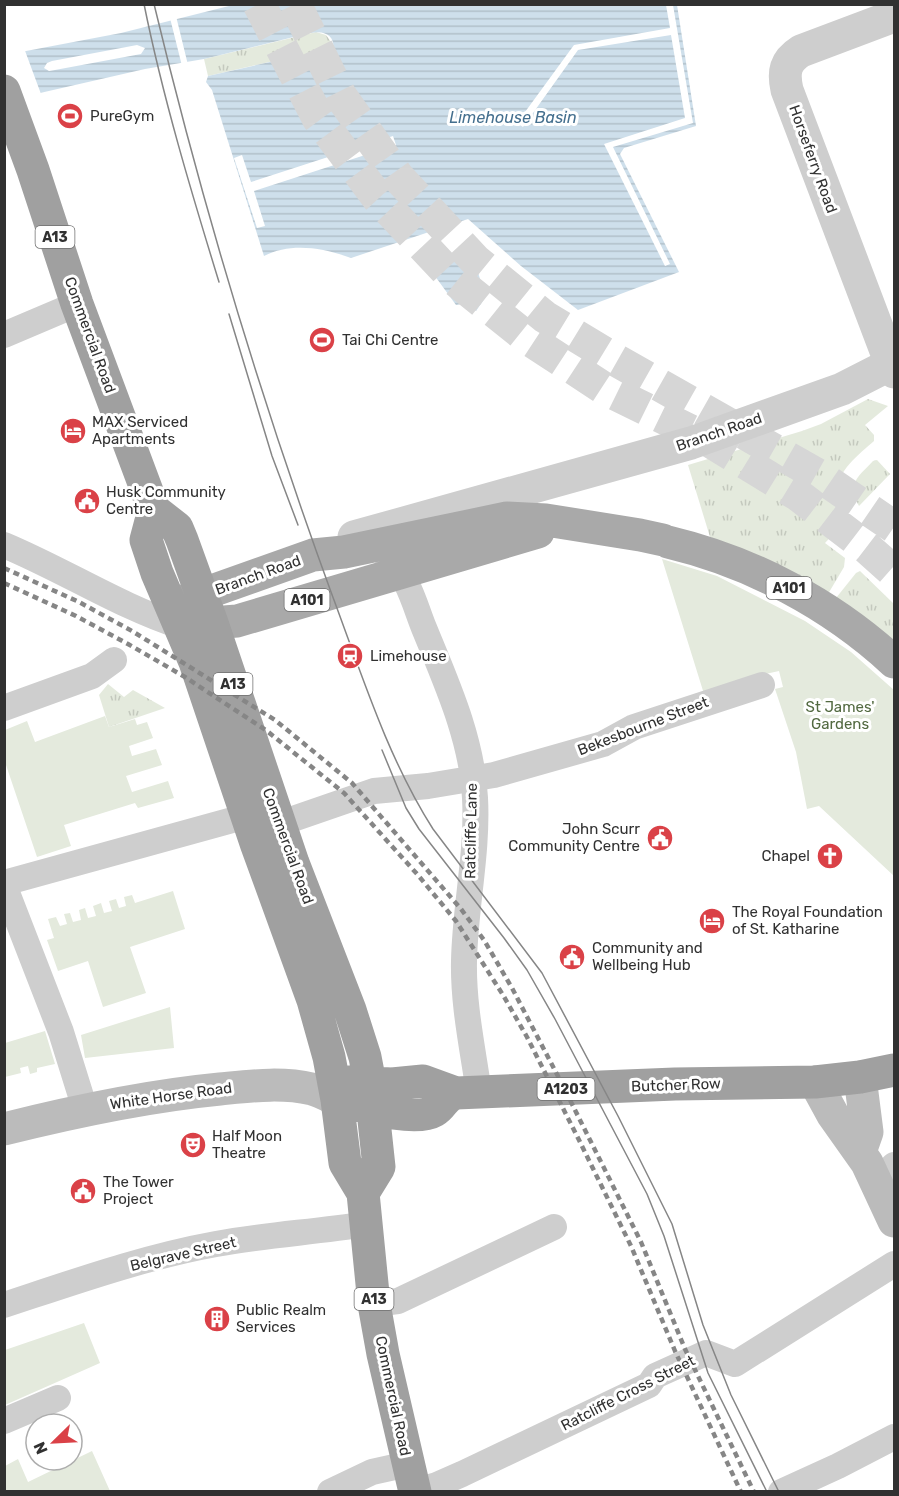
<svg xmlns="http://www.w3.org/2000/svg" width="899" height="1496" font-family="Rubik,sans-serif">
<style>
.grass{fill:url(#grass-tufts)}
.green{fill:#e4eadd}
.water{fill:url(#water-rules);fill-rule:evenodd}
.pier{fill:#fff}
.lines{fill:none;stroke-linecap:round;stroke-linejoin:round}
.trunk-tunnel{stroke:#d6d6d6;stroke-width:33;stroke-dasharray:33 16;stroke-linecap:butt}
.minor{stroke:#cecece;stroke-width:26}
.tertiary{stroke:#cecece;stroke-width:33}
.secondary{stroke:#bbb;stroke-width:33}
.primary{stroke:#a9a9a9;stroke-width:33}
.trunk{stroke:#a0a0a0;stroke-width:33}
.tram{stroke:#868686;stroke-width:1.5}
.rail{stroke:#868686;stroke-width:4.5;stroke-dasharray:6 4.5;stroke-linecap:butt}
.labels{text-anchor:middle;stroke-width:6;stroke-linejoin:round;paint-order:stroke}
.shield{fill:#fff;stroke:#6f6f6f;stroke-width:1.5}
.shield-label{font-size:14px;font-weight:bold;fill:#313131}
.poi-label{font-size:15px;fill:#313131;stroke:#fff;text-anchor:start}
.street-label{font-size:15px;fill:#313131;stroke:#fff}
.park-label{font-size:15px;fill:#536a41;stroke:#fff}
.water-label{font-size:16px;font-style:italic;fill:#446f8e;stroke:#fff}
</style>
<defs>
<pattern id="grass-tufts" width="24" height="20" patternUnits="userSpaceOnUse" patternTransform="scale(1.5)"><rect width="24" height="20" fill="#e4eadd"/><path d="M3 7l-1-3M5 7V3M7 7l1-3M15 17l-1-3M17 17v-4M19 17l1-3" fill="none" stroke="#c4c9be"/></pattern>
<pattern id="water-rules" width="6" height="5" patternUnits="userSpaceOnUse" patternTransform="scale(1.5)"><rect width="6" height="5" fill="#cedfeb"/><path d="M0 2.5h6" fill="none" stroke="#b1c0ca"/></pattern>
</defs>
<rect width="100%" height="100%" fill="#fff"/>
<path class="grass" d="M316,32l10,3 8,11 -2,12c-11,11 -23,10 -32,-3l-92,21 -4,-17z
M868,399l20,7 -23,19 9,10v6c-16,14 -42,34 -37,58 2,8 6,15 8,23l-20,21 20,15 -1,9 -16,27 -118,-57 -22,-72 114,-34 19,-7z
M877,460l13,14 -31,32c-12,-23 -2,-28 14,-45z
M860,571l34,33v39l-58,-45 20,-25z
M108,684l16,13 9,-7 32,18 -56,19 -10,-32z"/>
<path class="green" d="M662,559l55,17 88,45 46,31 43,38v186l-75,-70 -12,3 -11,-57 -21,-63 8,-2 -4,-16 -31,7 -44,16z
M105,716l4,11 26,-8 2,6 10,-3 6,16 -24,8 3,10 24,-7 6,16 -36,11 6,16 36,-11 6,17 -36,10 -3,-5 -71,22 7,21 -34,11 -32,-95v-32l22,-9 8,21z
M173,891l12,38 -55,18 16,46 -43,14 -15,-46 -30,10 -11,-31 7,-2 -6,-19 8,-2 4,9 7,-2 -3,-10 6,-1 3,9 8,-2 -2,-10 6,-2 3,10 8,-2 -3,-10 8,-3 3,10 8,-2 -3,-10 7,-2 3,9 7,-2 -2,-9 8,-2 3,8z
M170,1007l4,41 -89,10 -4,-23z
M45,1031l10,33 -18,4v4l-7,2 -2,-8 -8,2 1,5 -16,4v-34z
M84,1323l16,40 -95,42v-55z
M92,1451l18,40h-105v-25l13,-7 10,23z"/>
<path class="water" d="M233,5h444l19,121 -72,22 -4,6 59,118 -101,38 -57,-44 -53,-47 -117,39c-27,-10 -60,-16 -87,-2l-52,-166 -6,-8 2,-6 93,-21c23,40 55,-31 9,-22l-106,26 -59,10 -140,32v-46l116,-22zM137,45l8,3 -4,6 -86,16 -6,1 -5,-3 3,-5 5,-2z
M456,256c25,12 22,16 29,42l-9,13 -8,-8 -12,2 -24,-33v-5l7,-8z"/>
<path class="pier" d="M666,5h7l20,118 -80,24 57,117 -5,2 -61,-122 81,-26 -14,-83 -93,15 -55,77 -6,-4 57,-78 96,-17z
M176,16l12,49 -6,1 -12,-48z
M24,48l17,46 -36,8 -1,-50z
M393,136l3,9 -142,46 11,35 -8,2 -23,-70 8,-3 9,27z"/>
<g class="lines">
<path class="trunk-tunnel" d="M259,4l59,114 60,80 76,81 76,61 75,49 98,48 95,58 69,53 27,24
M295,4l45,91 58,82 77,83 70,57 69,42 204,116 76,52"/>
<path class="minor" d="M4,335l73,-31
M4,545c60,25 115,61 176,81
M388,560c20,15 27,46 36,68 22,54 48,110 51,170 3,54 -10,109 -11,163 -1,44 9,89 15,132
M4,708l88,-32 22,-16
M281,825l9,-5 84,-29 54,-5 66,-11 109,-31 31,-17 128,-42
M4,883l243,-67
M4,885l57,147 24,77
M876,1183l18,-18
M374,1304l24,-3 156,-74
M4,1305c70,-23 140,-48 212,-61 49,-9 100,-12 150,-20
M4,1421l54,-23
M415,1491l22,-6 25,-11 187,-89 6,-9 51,-23 29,11 159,-100
M330,1492l42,-20 36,-8
M781,1492l57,-26 56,-29"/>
<path class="tertiary" d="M894,16l-93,35c-16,10 -18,21 -14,39l107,282
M354,537l337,-94 151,-54 49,-25"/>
<path class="secondary" d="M815,1082l18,33 34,48 27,58
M4,1129c72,-18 143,-33 216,-40 31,-3 61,-7 92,0 8,2 17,7 25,11
M860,1152l7,-20 -7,-55"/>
<path class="primary" d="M668,542c84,20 163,62 226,120
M175,604l138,-49 31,-3 163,-34 39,2 94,15 23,5
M186,625l51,-4 301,-89"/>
<path class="trunk" d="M4,91l29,79 44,134 77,206 23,18 5,12 30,83 81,240 57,147 15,47 5,26 9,84 -16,26
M154,510l-8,30 11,33 38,89 61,181 57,157 16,57 8,43 8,63 18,30 11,111 9,50 32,138
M349,1082l43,2 31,-3 33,12
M353,1104c19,5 64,17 81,7 10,-6 8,-13 22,-18l219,-9 140,-2 45,-5 34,-7"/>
<path class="tram" d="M144,4c19,94 47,187 75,278
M154,4c48,200 107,396 177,588 30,80 56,165 102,237l109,144 76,143 54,108 31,101 28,70 48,97
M229,314l43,142 26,69
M382,750l24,58 13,21 85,109 23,32 28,49 92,175 17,42 44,137 59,119"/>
<path class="rail" d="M4,568l75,34 53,29 143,89 77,63 109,126 23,31 28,48 49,94 80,160 44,107 69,143
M4,583l72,33 52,28 57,33 82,54 77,62 73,81 39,47 47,74 24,42 51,101 53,108 44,105 66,141"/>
</g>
<defs>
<symbol id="stadium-disc" viewBox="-11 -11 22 22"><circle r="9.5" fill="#da4147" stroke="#fff"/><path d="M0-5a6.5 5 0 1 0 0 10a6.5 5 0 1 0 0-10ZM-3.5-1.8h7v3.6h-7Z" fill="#fff"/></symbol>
<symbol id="hotel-disc" viewBox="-11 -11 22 22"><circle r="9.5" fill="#da4147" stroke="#fff"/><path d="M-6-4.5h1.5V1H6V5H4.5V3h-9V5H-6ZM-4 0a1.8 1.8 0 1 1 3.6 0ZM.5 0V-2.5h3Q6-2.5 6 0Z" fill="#fff"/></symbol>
<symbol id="civic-disc" viewBox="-11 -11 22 22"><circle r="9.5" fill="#da4147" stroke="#fff"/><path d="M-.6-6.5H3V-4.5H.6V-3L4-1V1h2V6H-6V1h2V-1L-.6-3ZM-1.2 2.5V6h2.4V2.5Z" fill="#fff"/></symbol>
<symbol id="station-disc" viewBox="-11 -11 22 22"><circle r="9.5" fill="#da4147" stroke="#fff"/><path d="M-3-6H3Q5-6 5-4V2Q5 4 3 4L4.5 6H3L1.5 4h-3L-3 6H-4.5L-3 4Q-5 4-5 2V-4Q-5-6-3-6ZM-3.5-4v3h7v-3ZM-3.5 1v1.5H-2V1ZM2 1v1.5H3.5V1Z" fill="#fff"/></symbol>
<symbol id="church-disc" viewBox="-11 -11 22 22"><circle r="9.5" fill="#da4147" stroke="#fff"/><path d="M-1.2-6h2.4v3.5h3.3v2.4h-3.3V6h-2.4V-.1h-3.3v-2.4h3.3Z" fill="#fff"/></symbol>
<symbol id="theatre-disc" viewBox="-11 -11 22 22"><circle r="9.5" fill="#da4147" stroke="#fff"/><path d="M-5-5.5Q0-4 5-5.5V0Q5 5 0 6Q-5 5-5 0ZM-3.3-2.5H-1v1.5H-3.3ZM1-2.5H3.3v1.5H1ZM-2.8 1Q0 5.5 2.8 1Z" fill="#fff"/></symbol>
<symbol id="building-disc" viewBox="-11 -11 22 22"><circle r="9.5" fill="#da4147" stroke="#fff"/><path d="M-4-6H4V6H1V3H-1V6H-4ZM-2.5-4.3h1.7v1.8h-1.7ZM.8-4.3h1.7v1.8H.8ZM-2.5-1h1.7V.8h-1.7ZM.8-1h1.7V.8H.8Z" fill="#fff"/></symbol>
</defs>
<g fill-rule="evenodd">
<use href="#stadium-disc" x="55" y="101" width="30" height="30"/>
<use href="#stadium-disc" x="307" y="325" width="30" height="30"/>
<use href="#hotel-disc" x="58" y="416" width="30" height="30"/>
<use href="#civic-disc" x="72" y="486" width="30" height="30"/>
<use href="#station-disc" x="335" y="641" width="30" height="30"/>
<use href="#civic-disc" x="645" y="823" width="30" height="30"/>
<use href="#church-disc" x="815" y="841" width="30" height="30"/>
<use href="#hotel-disc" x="697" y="906" width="30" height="30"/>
<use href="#civic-disc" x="557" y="942" width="30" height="30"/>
<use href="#theatre-disc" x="178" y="1130" width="30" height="30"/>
<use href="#civic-disc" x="68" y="1176" width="30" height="30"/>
<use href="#building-disc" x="202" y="1304" width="30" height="30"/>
</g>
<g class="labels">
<g class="shield">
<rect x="35.5" y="226" width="39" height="22" rx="4.5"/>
<rect x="766.5" y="577" width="45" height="22" rx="4.5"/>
<rect x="284.5" y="589" width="45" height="22" rx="4.5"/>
<rect x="213.5" y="673" width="39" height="22" rx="4.5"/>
<rect x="537.5" y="1078" width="57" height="22" rx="4.5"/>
<rect x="354.5" y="1288" width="39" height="22" rx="4.5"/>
</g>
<g class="shield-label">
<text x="55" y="242">A13</text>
<text x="789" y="593">A101</text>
<text x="307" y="605">A101</text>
<text x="233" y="689">A13</text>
<text x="566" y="1094">A1203</text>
<text x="374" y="1304">A13</text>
</g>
<g class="poi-label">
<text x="90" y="121">PureGym</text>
<text x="342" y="345">Tai Chi Centre</text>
<text x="92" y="427">MAX Serviced<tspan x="92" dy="17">Apartments</tspan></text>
<text x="106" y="497">Husk Community<tspan x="106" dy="17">Centre</tspan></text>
<text x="370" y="661">Limehouse</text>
<text x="640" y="834" text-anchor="end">John Scurr<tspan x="640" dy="17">Community Centre</tspan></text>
<text x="810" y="861" text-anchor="end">Chapel</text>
<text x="732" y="917">The Royal Foundation<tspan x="732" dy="17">of St. Katharine</tspan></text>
<text x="592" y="953">Community and<tspan x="592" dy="17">Wellbeing Hub</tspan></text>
<text x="212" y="1141">Half Moon<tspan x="212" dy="17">Theatre</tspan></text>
<text x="103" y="1187">The Tower<tspan x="103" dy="17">Project</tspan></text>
<text x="236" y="1315">Public Realm<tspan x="236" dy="17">Services</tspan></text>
</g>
<g class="street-label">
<text transform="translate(813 159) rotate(70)" y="5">Horseferry Road</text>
<text transform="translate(90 335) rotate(70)" y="5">Commercial Road</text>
<text transform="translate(719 432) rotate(-19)" y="5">Branch Road</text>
<text transform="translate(258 575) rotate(-20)" y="5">Branch Road</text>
<text transform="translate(643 726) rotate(-21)" y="5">Bekesbourne Street</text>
<text transform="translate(471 831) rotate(-89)" y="5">Ratcliffe Lane</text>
<text transform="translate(288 846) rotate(70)" y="5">Commercial Road</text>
<text transform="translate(676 1085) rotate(-2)" y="5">Butcher Row</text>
<text transform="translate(171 1096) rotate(-8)" y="5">White Horse Road</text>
<text transform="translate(183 1254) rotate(-13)" y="5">Belgrave Street</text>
<text transform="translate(628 1393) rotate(-27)" y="5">Ratcliffe Cross Street</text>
<text transform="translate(393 1396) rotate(78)" y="5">Commercial Road</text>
</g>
<g class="park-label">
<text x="840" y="712">St James'<tspan x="840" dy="17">Gardens</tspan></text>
</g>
<g class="water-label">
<text x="513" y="123">Limehouse Basin</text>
</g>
</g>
<rect width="899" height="1496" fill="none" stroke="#313131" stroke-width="12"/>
<g transform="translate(54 1442) rotate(246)"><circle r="28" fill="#ffffff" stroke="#adadad" stroke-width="1.5"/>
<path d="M0-4.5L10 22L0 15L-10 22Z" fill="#da4147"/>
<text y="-9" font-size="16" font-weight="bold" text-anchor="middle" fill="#313131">N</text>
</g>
</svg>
